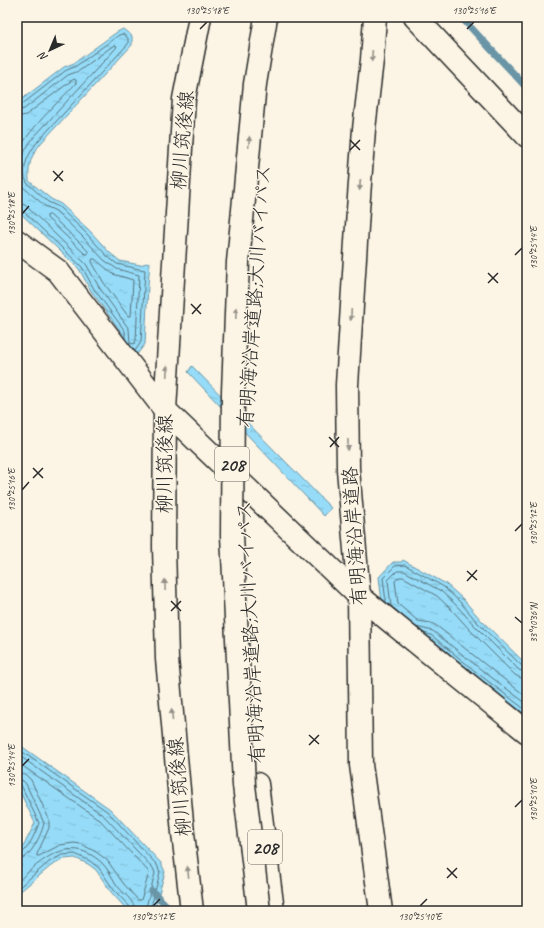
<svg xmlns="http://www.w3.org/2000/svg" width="544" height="928" font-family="Caveat,'Klee One',sans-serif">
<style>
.water{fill:url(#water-ripples);stroke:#6b95a6}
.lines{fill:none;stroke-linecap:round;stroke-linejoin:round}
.shore{stroke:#56727d;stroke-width:1}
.stream{stroke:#6b95a6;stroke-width:7}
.street-casing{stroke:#2b2b2b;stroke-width:25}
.secondary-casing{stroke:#2b2b2b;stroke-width:25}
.highway-casing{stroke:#2b2b2b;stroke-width:25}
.street{stroke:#fcf5e5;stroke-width:22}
.secondary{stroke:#fcf5e5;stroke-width:22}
.highway{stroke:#fcf5e5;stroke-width:22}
.highway-bridge-casing{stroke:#2b2b2b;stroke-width:25;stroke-linecap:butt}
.highway-bridge{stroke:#fcf5e5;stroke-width:22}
.oneway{fill:#949088}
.ticks{fill:none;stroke:#2b2b2b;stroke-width:1.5}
.labels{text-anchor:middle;stroke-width:3;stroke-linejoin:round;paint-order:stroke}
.shield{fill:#fcf5e5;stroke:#6a6863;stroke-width:1}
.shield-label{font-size:19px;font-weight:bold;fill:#2b2b2b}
.street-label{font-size:20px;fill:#2b2b2b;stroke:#fcf5e5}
.neatline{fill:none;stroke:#2b2b2b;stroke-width:1.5}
.ticks-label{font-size:10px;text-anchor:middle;fill:#2b2b2b}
</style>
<defs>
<pattern id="water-ripples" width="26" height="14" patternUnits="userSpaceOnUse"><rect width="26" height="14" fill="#96dcf8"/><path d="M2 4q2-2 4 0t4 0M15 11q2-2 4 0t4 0" fill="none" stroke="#81bdd5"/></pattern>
</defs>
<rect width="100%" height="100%" fill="#fcf5e5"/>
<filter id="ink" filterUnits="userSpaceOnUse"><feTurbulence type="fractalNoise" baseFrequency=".025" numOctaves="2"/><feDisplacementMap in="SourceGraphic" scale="8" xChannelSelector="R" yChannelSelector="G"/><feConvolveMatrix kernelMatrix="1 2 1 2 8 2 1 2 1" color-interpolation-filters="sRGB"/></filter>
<g filter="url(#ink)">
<path class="water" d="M123,29l9,7v9l-91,98c-10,13 -13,21 -12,38l22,18 10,5 28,26 21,23 10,8 20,4 10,-3 -2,23 -3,59 -13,17 -11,-16 1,-12 -31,-42 -12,-22 -62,-59v-107l47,-36 10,-4 43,-31z
M192,366l139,142 -7,8 -136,-144z
M403,560l43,24 17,15 18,21 46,45v51l-50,-38 -94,-67 -4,-34 14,-15h8z
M17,743l93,66 51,54 4,9 -11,39h-26l-17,-19 -15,-22 -8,-6 -13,-6 -11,1 -13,7 -34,28v-40l6,-7 12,-24 -18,-37z"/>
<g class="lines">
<path class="shore" d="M17,106l4,-1 44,-34 11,-5 43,-31 4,-1 5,4v6l-90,97c-9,12 -18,27 -11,42l21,19 11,5 27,26 21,23 10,8 22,5 6,1 -4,72 -6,9
M17,111l7,-2 44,-34 11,-4 35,-26 3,1 -1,2 -82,89c-10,13 -21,33 -11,50l22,19 11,5 27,26 21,23 13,9 22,6 -3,65 -2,4 -4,-1 -1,-14 -30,-42 -13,-23 -61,-59 -8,-2
M17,117l9,-2 45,-34 3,-2 2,1v3c-16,18 -52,50 -59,72
M17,208l4,1 61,58 12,22 31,42v8
M50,215l28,26 10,10v3h-3l-38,-36v-2z
M93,259h2l18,15 20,6 -2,36h-3l-24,-33 -12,-21z
M386,602l-3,-24 12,-12 10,-1 39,22 16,15 18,21 44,43 5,2
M405,618l-14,-12 -3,-26 9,-9h7l37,20 15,14 19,21 44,44 8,3
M416,627l17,4 50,40 44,33
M424,633l7,2 49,40 47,36
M527,679l-6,-1 -6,-3 -45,-45 -18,-20 -15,-14 -34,-19h-4l-4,4 3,23 20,17 13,2 6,3 50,40 40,31
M17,748l91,64 49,53 3,7 -10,39
M17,754l87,62 49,52 2,5 -10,38
M17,762l83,58 48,51 1,2 -8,27h-3l-15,-17 -16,-23 -11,-8 -15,-8 -7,-1 -14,2 -21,11h-2v-2l12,-26v-9l-18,-39 -5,-5 -9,-2
M17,779l5,1 4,4 18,39c-2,11 -15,38 -27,38
M17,784l3,1 2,2 17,36c-3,9 -13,32 -22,33
M17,882c26,-23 52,-49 85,-19 6,6 10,14 14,21 6,9 19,16 19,27
M17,889l32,-27 13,-7 13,-1 15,7 9,7 15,22 16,17v4"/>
<path class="stream" d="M461,17l66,71
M152,891l20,20"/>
<defs>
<path id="street" d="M415,17l112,119
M17,241l41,30 107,139 194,186 168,136"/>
<path id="secondary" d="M375,17l-3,43 -8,69 -6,81 -11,175 1,84 11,127 2,169 20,146
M192,911l-9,-78 -16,-174 -3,-112 1,-137 19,-311 16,-82"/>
<path id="highway" d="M257,784l16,127"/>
</defs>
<use href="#street" class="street-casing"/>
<use href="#secondary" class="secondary-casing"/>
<use href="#highway" class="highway-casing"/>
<use href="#street" class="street"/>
<use href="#secondary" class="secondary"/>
<use href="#highway" class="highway"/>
<defs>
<path id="highway-bridge" d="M259,911l-15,-126 -12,-250 1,-143 5,-130 17,-178 11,-67"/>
</defs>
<use href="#highway-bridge" class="highway-bridge-casing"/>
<use href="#highway-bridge" class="highway-bridge"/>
</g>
<defs><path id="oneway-solid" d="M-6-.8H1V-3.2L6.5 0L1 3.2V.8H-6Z"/></defs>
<g class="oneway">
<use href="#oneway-solid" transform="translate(372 56) rotate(94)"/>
<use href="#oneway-solid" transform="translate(249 142) rotate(-85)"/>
<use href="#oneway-solid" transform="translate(360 185) rotate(94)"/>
<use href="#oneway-solid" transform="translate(236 313) rotate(-88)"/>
<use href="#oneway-solid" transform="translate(351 315) rotate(93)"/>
<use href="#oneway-solid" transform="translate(167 371) rotate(-87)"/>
<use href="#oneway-solid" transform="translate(348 445) rotate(89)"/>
<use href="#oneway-solid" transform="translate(165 585) rotate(-92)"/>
<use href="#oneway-solid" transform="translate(172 715) rotate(-95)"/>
<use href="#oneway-solid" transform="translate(188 872) rotate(-97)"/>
</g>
</g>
<path class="ticks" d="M200,29l7,-7M467,29l7,-7M350,140l10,10M350,150l10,-10M53,171l10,10M54,181l9,-10M22,214l7,-8M515,255l7,-7M488,273l10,10M488,283l10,-10M191,304l10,10M192,314l9,-10M329,437l10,10M330,447l9,-10M33,468l10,10M33,478l10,-10M22,490l7,-8M515,531l7,-7M467,571l10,9M467,581l10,-11M171,601l10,10M171,611l10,-10M515,617l7,6M309,735l10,9M309,745l10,-10M22,766l7,-7M515,807l7,-7M447,868l10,10M447,878l10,-10M153,906l7,-7M420,906l7,-7"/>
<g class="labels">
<g class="shield">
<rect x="215" y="447" width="34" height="34" rx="3"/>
<rect x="248" y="830" width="34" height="34" rx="3"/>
</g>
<g class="shield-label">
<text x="232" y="471">208</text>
<text x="265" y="854">208</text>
</g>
<g class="street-label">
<text transform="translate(182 140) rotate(-85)" y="7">柳川筑後線</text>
<text transform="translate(254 296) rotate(-86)" y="7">有明海沿岸道路;大川バイパス</text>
<text transform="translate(164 464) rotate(-90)" y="7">柳川筑後線</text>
<text transform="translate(354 536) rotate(-94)" y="7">有明海沿岸道路</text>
<text transform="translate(250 632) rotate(-93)" y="7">有明海沿岸道路;大川バイパス</text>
<text transform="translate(179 787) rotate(-95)" y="7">柳川筑後線</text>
</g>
</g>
<rect width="544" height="928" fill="none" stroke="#fcf5e5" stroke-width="44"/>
<g transform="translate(50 50) rotate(224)" stroke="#fcf5e5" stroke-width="3" paint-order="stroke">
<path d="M0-3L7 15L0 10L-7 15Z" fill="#2b2b2b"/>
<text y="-6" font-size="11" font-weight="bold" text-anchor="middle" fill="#2b2b2b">N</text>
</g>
<rect x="22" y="22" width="500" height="884" class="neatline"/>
<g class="ticks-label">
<text x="207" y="14">130°25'18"E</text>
<text x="474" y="14">130°25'16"E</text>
<text transform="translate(11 214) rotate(-90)" y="4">130°25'18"E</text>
<text transform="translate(533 248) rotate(-90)" y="4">130°25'14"E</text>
<text transform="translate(11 490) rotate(-90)" y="4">130°25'16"E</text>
<text transform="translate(533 524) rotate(-90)" y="4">130°25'12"E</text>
<text transform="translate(533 623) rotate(-90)" y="4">33°10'36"N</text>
<text transform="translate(11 766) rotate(-90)" y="4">130°25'14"E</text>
<text transform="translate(533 800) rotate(-90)" y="4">130°25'10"E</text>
<text x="153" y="920">130°25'12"E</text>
<text x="420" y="920">130°25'10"E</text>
</g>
</svg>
